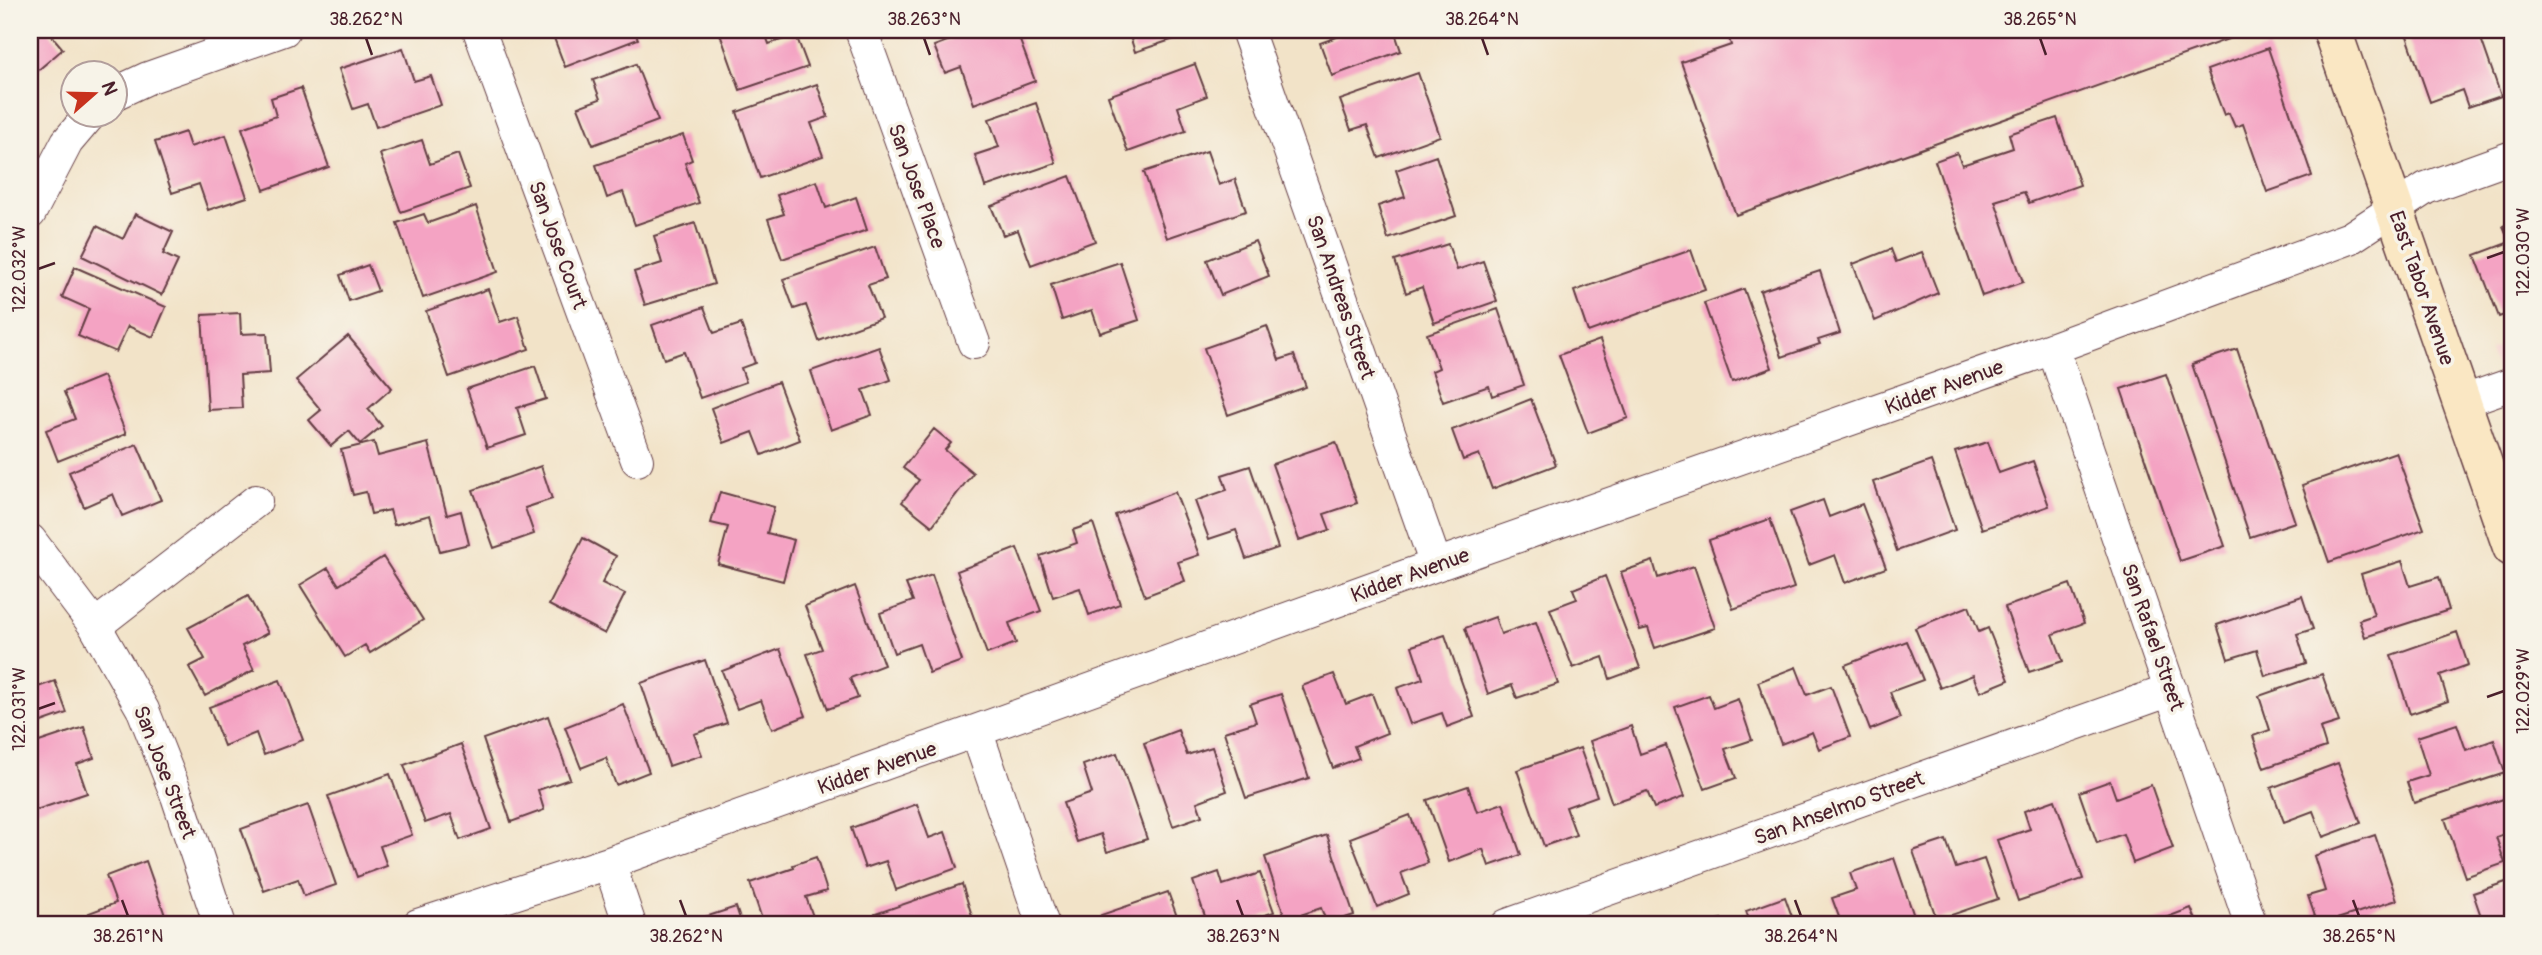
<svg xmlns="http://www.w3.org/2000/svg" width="2542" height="955" font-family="Pangolin,sans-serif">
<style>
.built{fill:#f7cfd1}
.building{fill:#f4a3c3}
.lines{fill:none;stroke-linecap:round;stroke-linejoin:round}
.minor-casing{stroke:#633c43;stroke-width:34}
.secondary-casing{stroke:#633c43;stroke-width:41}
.minor{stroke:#fff;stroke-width:32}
.secondary{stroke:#fae7c3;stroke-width:38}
.ticks{fill:none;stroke:#4a1f2b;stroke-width:2.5}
.labels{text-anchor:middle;stroke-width:7;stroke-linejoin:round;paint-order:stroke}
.street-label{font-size:21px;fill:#4a1f2b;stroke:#f7f3e8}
.neatline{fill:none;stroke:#4a1f2b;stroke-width:2.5}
.ticks-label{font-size:18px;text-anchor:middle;fill:#4a1f2b}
</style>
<rect width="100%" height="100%" fill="#f7f3e8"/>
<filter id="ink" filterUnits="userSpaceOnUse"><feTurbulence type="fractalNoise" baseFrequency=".0143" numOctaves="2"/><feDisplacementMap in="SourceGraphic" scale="14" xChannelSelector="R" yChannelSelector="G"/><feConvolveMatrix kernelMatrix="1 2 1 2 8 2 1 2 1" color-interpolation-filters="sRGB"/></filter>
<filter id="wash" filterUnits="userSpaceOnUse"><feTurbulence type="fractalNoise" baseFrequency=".00686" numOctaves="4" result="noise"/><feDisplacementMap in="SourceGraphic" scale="28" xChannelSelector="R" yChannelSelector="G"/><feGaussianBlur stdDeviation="1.57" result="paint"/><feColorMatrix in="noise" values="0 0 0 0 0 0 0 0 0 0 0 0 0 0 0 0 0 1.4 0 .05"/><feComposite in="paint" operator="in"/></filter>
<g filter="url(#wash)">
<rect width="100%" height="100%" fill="#f2e3c8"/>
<path class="built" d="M2512,342v74l-22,-66z"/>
<g id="blocks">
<path class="building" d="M30,30h17l16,19 -27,23 -6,-7z
M551,30h83l4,9 -73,28z
M724,30h40l5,14 27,-9 12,32 -68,23 -21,-59z
M976,30h40l19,51 -61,23 -13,-37 -16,6 -11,-27z
M1128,30h57l1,5 -51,17z
M1350,30h44l7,21 -69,25 -12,-33 31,-11z
M1733,30h514l1,2 -512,183 -55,-153 50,-17 -4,-13z
M2424,30h54l23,66 -33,11 -6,-17 -32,12 -23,-66z
M2500,30h12v30z
M403,48l11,33 17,-5 10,29 -65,22 -8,-23 -15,5 -14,-40z
M2268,48l44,128 -45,16 -24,-68 -8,3 -6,-14 -5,2 -17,-45z
M636,64l22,57 -65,24 -15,-38 22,-8 -7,-19z
M1195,64l12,32 -29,11 8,24 -58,21 -20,-56z
M1418,73l22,63 -61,22 -12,-33 -16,5 -11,-30z
M817,84l11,33 -17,6 12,33 -63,22 -23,-66z
M301,88l28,79 -65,23 -22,-62 34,-12 -5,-18z
M1036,103l20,60 -71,24 -10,-32 24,-8 -10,-28z
M2057,118l23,67 -51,18 -5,-11 -29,9 28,81 -41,14 -47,-135 22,-8 5,12 51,-17 -4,-14z
M185,132l5,15 36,-12 21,62 -39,13 -9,-26 -27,9 -17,-51z
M683,135l9,25 -7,3 14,40 -64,22 -12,-33 -16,6 -11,-33z
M422,140l8,24 28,-10 12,34 -69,24 -21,-58z
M1207,151l12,34 16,-6 11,32 -79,27 -23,-66z
M1436,156l20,60 -68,23 -10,-33 27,-9 -9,-27z
M1070,176l25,65 -64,24 -13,-35 -15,5 -12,-29z
M817,181l9,27 30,-11 11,33 -85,29 -14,-40 16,-5 -7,-19z
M476,206l22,66 -75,26 -26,-75 27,-9 4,9z
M135,214l38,18 -10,22 15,7 -16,34 -80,-39 15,-30 26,13z
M2512,222v90l-13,5 -24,-62 35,-13 -7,-16z
M695,223l19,61 -69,21 -11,-33 28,-9 -8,-27z
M1255,241l14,35 -48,19 -14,-35z
M1448,244l9,26 26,-9 14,40 -63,22 -12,-36 -16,6 -11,-32z
M875,247l11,32 -18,6 13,33 -62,23 -13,-36 -12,4 -11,-30z
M1891,249l5,13 26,-10 16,41 -63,28 -22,-57z
M1691,250l14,40 -117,42 -14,-41z
M1120,262l19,58 -39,13 -8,-23 -30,10 -11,-35z
M368,265l10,26 -29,10 -9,-26z
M75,267l91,40 -13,30 -25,-11 -12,26 -38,-16 11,-27 -27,-12z
M1820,271l20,62 -22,7 2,4 -38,13 -22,-66z
M488,289l12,33 18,-6 11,33 -80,28 -23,-66z
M1744,289l28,79 -40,14 -28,-79z
M704,307l10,26 27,-9 14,39 -14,5 5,14 -46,16 -16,-46 -20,7 -12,-34z
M1498,309l26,76 -32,11 -3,-10 -46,16 -11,-31 7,-3 -12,-34z
M240,313l1,21 26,-1 3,40 -30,2 2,33 -34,2 -6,-95z
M1267,326l12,34 15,-5 12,32 -78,28 -24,-67z
M348,336l44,52 -24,21 14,17 -22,18 -11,-13 -18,15 -22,-26 12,-10 -25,-30z
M1600,340l28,78 -40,15 -29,-78z
M879,347l12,33 -28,10 9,25 -41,15 -20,-59z
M2237,349l58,173 -45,15 -58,-173z
M535,366l11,33 -29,9 9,27 -39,13 -20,-59z
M2166,374l59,172 -45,15 -59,-172z
M103,376l23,58 -68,27 -12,-31 29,-11 -11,-27z
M778,382l22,58 -38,15 -9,-23 -29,11 -13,-35z
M1531,399l25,66 -64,24 -13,-35 -16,6 -11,-30z
M934,429l17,14 -6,7 28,23 -41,53 -30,-24 17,-22 -16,-12z
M374,442l4,14 50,-13 19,72 14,-4 8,33 -29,7 -10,-36 -36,10 -4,-15 -19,4 -5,-22 -13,3 -12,-45z
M1336,442l21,61 -33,11 6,16 -31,10 -27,-76z
M1988,442l11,31 34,-12 16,45 -67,23 -27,-77z
M137,444l24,56 -39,16 -9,-22 -29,13 -15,-35z
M2396,452l28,77 -95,33 -27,-77z
M1931,461l24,69 -58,21 -24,-69z
M541,466l11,33 -27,9 9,26 -40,14 -21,-58z
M1250,466l28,82 -32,11 -10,-29 -27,9 -14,-38 32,-11 -5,-15z
M720,492l54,15 -7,26 27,7 -11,41 -65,-17 10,-37 -17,-4z
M1175,492l24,63 -21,7 7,19 -40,15 -30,-81z
M1823,500l6,17 33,-13 24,64 -41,15 -10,-28 -26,10 -19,-53z
M1770,519l24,69 -61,21 -24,-69z
M1093,523l27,81 -31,11 -9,-27 -27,9 -13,-41 37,-13 -4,-13z
M583,538l33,18 -14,27 23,11 -20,40 -56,-29z
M1017,548l24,63 -32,12 7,20 -29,11 -30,-83z
M383,557l40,63 -53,33 -5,-8 -20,12 -45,-72 28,-17 11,17z
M1653,561l5,17 36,-12 21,62 -60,20 -7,-20 -8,2 -19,-58z
M2402,561l8,25 29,-9 10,33 -84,27 -6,-17 15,-5 -13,-41z
M932,575l30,86 -33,12 -10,-29 -25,9 -14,-40 33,-12 -7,-17z
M1605,576l35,92 -30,11 -7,-22 -30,11 -23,-59 27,-10 -4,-10z
M2070,584l14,39 -31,11 10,27 -34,11 -24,-65z
M855,586l29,79 -34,13 8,20 -30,11 -21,-55 15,-5 -17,-43z
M248,596l20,37 -26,13 12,24 -49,26 -16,-29 16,-8 -17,-31z
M2302,596l11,33 -16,5 9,29 -41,13 -8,-26 -29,9 -11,-34z
M1969,606l10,26 9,-4 21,52 -29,12 -7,-17 -33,13 -25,-60z
M1495,617l6,17 35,-12 22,62 -41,14 -5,-13 -24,9 -23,-66z
M2457,632l11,33 -28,10 8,26 -38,13 -19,-59z
M1445,635l29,82 -27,10 -5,-14 -32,11 -13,-36 26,-9 -11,-33z
M1907,641l16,39 -33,12 10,26 -30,12 -25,-65z
M780,649l26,67 -34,13 -11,-29 -24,9 -15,-38z
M705,660l22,63 -33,11 8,21 -33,11 -28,-83z
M30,663l8,24 17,-6 12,32 -37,13z
M1796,667l11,28 24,-9 19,51 -31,12 -7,-17 -31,12 -23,-62z
M1334,674l12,30 26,-10 15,39 -33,13 5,12 -26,10 -31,-82z
M2322,674l17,48 -19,6 6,19 -62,21 -11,-32 17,-6 -11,-34z
M280,680l23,60 -39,15 -8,-22 -32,13 -15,-39z
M1281,694l28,84 -63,20 -22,-66 32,-10 -6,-18z
M1709,695l5,13 24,-9 14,41 -27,9 11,29 -31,11 -30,-82z
M623,704l26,68 -33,13 -10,-27 -25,10 -16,-41z
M548,716l22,63 -32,11 6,20 -33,12 -28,-83z
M2457,724l9,26 28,-10 11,33 -91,30 -7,-21 22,-7 -12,-38z
M1631,726l9,28 26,-9 18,52 -30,11 -7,-17 -35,12 -22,-62z
M84,727l10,31 -17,6 10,29 -51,17 -6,-18v-47z
M1178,730l9,25 25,-8 15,44 -30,11 5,14 -29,10 -29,-83z
M461,744l30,85 -31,11 -9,-26 -26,9 -21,-58z
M1580,748l17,48 -31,11 10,28 -32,11 -27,-76z
M1117,753l30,86 -40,13 -6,-18 -24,8 -14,-39 29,-10 -9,-28z
M2338,763l23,60 -38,14 -10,-26 -29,11 -13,-34z
M390,774l22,61 -32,11 7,20 -30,11 -29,-81z
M2110,781l6,17 35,-13 22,63 -40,15 -10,-29 -26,9 -18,-51z
M1468,786l9,26 26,-9 18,52 -32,11 -6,-17 -34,13 -22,-62z
M2512,796v35l-16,6 9,26 -40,14 -20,-58z
M2055,800l28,79 -65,22 -21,-61 33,-11 -6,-18z
M917,804l12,34 16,-6 12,36 -61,22 -10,-29 -21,7 -14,-40z
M308,805l28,80 -32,11 -6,-17 -34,12 -23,-62z
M1410,815l18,48 -27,10 8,21 -32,13 -27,-69z
M1327,835l27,80 -27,9 -6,-16 -35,12 -21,-63z
M2375,835l22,65 -79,25 -10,-29 17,-5 -11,-35z
M1946,840l10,28 28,-9 14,40 -61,21 -24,-69z
M816,857l11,34 -21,6 10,28h-52l-14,-42 44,-15 -1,-3z
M1894,858l23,67h-75l-10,-27 24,-8 -6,-17z
M146,861l22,63 -74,1 -5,-12 27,-10 -10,-27z
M1219,872l4,13 37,-12 14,39 -32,11 1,2h-35l-15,-44z
M2512,880v45h-28l-11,-32z
M962,884l11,35 -17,6h-77l-4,-11z
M1168,892l12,33h-75l-4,-10z
M1785,897l10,28h-44l-5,-14z
M736,907l6,18h-48l-1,-4z
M2191,908l7,17h-51z
M1721,919l3,6h-19z"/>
</g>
</g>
<g filter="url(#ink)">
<use href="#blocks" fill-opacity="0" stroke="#633c43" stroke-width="2"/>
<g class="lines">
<defs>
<path id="minor" d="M479,30l158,430
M861,30l113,313
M1247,30l189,535
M116,93l32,-15 136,-48
M30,213l37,-71 22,-26
M2053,348l198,577
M2461,402l51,-18
M30,540l65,86 48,84 34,86 43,129
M95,626l161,-125
M977,733l66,192
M609,863l21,62
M418,925l191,-62 827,-298 617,-217 297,-110 76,-50 86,-31
M1507,925l664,-235"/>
<path id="secondary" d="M2332,30l180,517"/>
</defs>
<use href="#minor" class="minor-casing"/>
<use href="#secondary" class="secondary-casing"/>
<use href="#minor" class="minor"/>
<use href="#secondary" class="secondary"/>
</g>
</g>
<path class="ticks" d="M366,38l6,17M924,38l6,17M1482,38l6,17M2040,38l6,17M2487,258l17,-6M38,269l17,-6M2487,697l17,-6M38,709l17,-6M122,900l6,16M680,900l6,16M1237,900l6,16M1795,900l6,16M2353,900l6,16"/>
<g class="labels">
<g class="street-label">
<text transform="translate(917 186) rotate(70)" y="7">San Jose Place</text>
<text transform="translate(558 245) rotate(70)" y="7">San Jose Court</text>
<text transform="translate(2422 288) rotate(71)" y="7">East Tabor Avenue</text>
<text transform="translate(1341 297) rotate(71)" y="7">San Andreas Street</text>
<text transform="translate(1944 387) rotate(-20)" y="7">Kidder Avenue</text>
<text transform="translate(1410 575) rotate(-20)" y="7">Kidder Avenue</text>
<text transform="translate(2153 637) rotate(71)" y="7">San Rafael Street</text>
<text transform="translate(877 768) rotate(-19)" y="7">Kidder Avenue</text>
<text transform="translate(165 772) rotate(69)" y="7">San Jose Street</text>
<text transform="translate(1839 808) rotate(-20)" y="7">San Anselmo Street</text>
</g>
</g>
<rect width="2542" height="955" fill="none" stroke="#f7f3e8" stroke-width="77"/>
<g transform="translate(94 94) rotate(70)"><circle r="33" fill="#f7f3e8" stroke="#b29e9c" stroke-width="2"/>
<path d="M0-5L12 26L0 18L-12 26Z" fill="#c8321e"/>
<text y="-10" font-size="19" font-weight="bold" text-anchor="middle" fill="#4a1f2b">N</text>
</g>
<rect x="38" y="38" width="2466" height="878" class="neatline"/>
<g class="ticks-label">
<text x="366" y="25">38.262°N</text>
<text x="924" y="25">38.263°N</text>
<text x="1482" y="25">38.264°N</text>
<text x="2040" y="25">38.265°N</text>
<text transform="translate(2523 252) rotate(-90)" y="6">122.030°W</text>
<text transform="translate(19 269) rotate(-90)" y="6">122.032°W</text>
<text transform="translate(2523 691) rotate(-90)" y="6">122.029°W</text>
<text transform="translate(19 709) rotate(-90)" y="6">122.031°W</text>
<text x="128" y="942">38.261°N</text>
<text x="686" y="942">38.262°N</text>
<text x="1243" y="942">38.263°N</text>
<text x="1801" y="942">38.264°N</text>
<text x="2359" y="942">38.265°N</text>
</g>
</svg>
